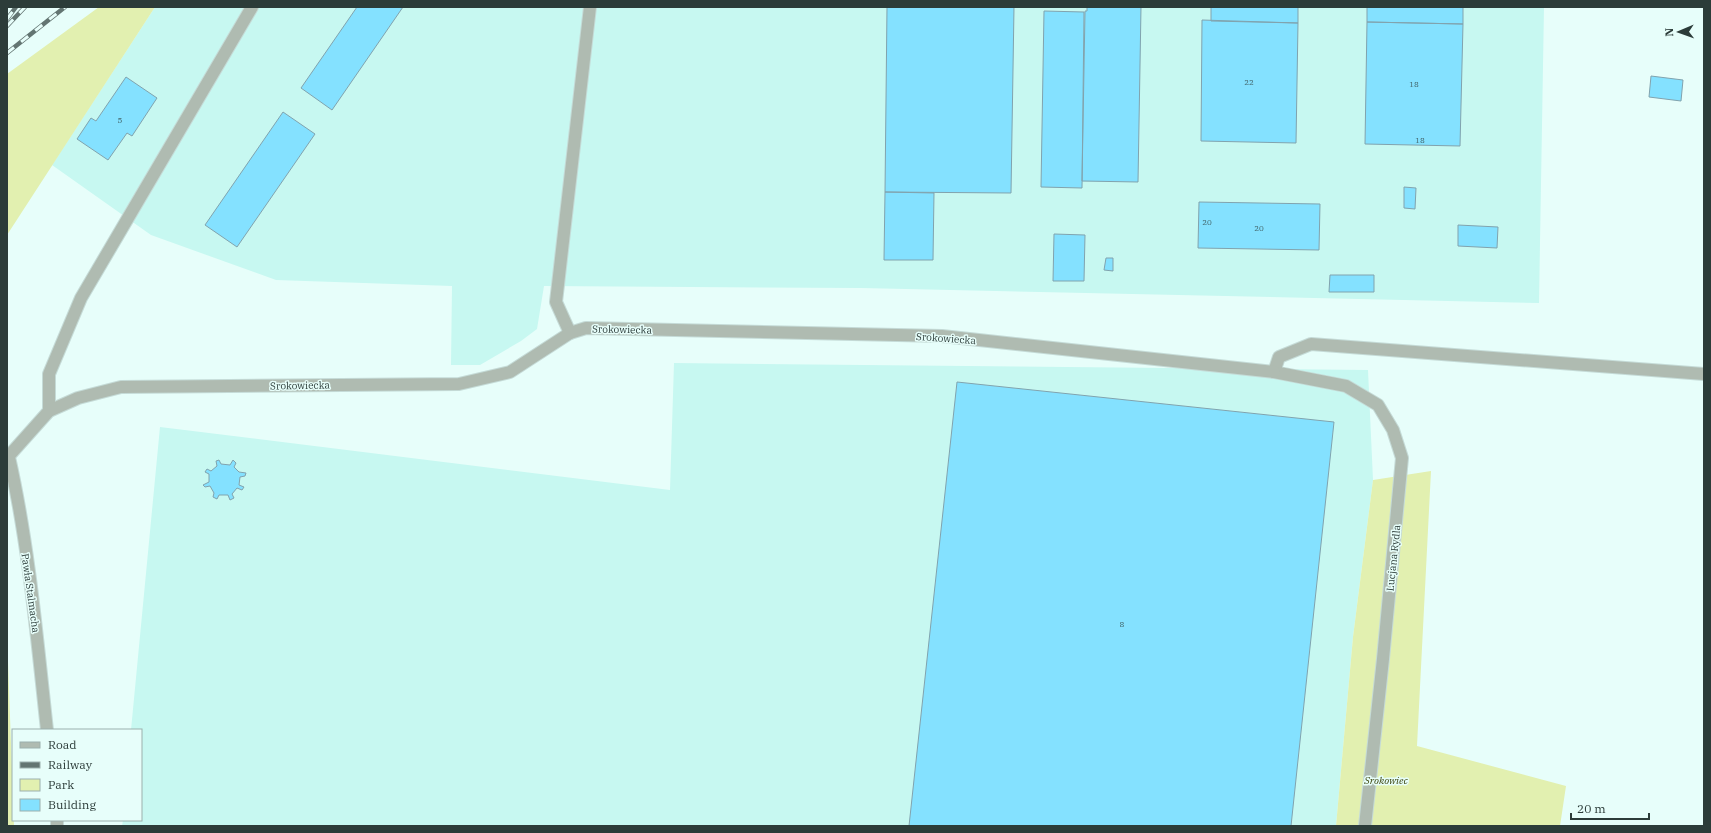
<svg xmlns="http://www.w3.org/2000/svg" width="1711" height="833" font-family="'IBM Plex Serif',serif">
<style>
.built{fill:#c7f8f1}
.green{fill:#e2f0b0}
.building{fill:#84e1ff;stroke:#81a3ae}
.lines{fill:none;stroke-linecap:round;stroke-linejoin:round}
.service-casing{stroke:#c5dbd7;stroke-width:14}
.minor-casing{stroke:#c5dbd7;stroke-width:14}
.service{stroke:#afbbb1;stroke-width:12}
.minor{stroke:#afbbb1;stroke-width:12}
.rail-casing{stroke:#637572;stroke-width:4.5}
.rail{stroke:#e7fefa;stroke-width:3;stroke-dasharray:9;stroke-linecap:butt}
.labels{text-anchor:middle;stroke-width:3;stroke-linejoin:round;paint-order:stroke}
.number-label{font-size:8px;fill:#42656a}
.street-label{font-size:10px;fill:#2c3c39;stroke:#e7fefa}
.park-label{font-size:10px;font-style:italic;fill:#3a4209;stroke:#e7fefa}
</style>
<rect width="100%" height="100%" fill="#e7fefa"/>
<path class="built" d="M155,7h1389l-5,296 -678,-15 -317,-2 -7,43 -16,12 -41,24h-29l1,-79 -176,-6 -125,-45 -99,-70z
M674,363l694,7 5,110 -20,157 -17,189h-1214l1,-6h18v-90h-10l29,-303 510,63z"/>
<path class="green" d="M99,7h56l-148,228v-161z
M1431,471l-14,275 149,40 -6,40h-224l17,-189 20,-157z
M7,656l1,5 6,165h-7z"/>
<path class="building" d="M357,7h46l-71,103 -31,-22z
M887,7h127l-3,186 -126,-1z
M1087,7h54l-3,175 -56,-1 3,-170h2z
M1211,7h87v16l-87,-2z
M1367,7h96v17l-96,-2z
M1044,11l40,1 -2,176 -41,-1z
M1202,20l96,3 -2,120 -95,-2z
M1367,22l96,2 -3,122 -95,-2z
M1651,76l32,4 -2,21 -32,-4z
M126,77l31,21 -25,38 -5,-3 -19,27 -31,-21 14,-21 5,3z
M283,112l32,22 -78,113 -32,-22z
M1404,187l12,1 -1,21 -11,-1z
M885,192l49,1 -1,67h-49z
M1199,202l121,2 -1,46 -121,-2z
M1458,225l40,2 -1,21 -39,-2z
M1054,234l31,1 -1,46h-31z
M1106,258h7v13l-9,-1z
M1330,275h44v17h-45z
M957,382l377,40 -43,404h-382z
M219,460l2,4 9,1 3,-5 3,3 -2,4 5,5 7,1 -1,3 -5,1 -1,8 5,2 -2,3 -5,-2 -5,6 2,4 -4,2 -2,-5h-9l-2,4 -4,-2 1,-4 -4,-7 -5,1 -2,-2 6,-3v-8l-4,-2 2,-3 4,2 6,-5 -1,-5z"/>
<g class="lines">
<defs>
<path id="service" d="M570,333l-14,-31 34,-295
M49,411v-37l32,-76 171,-291
M1365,826l18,-167 19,-201 -9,-28 -15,-25 -32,-19 -72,-14 5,-15 32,-13 393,30"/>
<path id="minor" d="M9,457c20,89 28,182 38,273
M7,458l42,-47 29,-13 43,-11 338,-3 51,-12 60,-39 16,-5 356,8 332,36
M57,820v6"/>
</defs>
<use href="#service" class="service-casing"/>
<use href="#minor" class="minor-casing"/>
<use href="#service" class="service"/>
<use href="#minor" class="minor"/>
<defs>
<path id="rail" d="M7,19l9,-12
M7,26l18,-19
M7,53l58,-46"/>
</defs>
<use href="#rail" class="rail-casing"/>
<use href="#rail" class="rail"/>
</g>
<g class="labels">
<g class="number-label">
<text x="1249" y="85">22</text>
<text x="1414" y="87">18</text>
<text x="120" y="123">5</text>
<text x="1420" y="143">18</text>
<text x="1207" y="225">20</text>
<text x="1259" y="231">20</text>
<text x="1122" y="627">8</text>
</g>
<g class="street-label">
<text transform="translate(622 329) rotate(1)" y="4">Srokowiecka</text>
<text transform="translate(946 338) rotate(4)" y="4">Srokowiecka</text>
<text transform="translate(300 385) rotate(-1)" y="4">Srokowiecka</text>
<text transform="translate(1393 558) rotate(-84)" y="4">Lucjana Rydla</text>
<text transform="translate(31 593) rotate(82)" y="4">Pawła Stalmacha</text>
</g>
<g class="park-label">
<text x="1386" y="784">Srokowiec</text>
</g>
</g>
<rect width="1711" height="833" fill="none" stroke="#2c3c39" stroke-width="16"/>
<rect x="12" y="729" width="130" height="92" fill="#e7fefa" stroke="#9cb0ad"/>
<rect x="20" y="742" width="20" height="6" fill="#afbbb1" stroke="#9cb0ad"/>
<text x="48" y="749" font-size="12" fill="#2c3c39">Road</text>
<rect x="20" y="762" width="20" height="6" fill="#637572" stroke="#9cb0ad"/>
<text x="48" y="769" font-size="12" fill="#2c3c39">Railway</text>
<rect x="20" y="779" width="20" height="12" fill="#e2f0b0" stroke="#9cb0ad"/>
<text x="48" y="789" font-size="12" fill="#2c3c39">Park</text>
<rect x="20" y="799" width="20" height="12" fill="#84e1ff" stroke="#9cb0ad"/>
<text x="48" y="809" font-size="12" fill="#2c3c39">Building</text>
<g transform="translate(1679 32) rotate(268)" stroke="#e7fefa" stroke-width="3" paint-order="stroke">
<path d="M0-3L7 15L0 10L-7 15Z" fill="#2c3c39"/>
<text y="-6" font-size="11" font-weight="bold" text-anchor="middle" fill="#2c3c39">N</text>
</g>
<path d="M1571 813v6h78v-6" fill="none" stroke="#2c3c39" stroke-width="2"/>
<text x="1577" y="813" font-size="12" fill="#2c3c39" stroke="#e7fefa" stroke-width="3" paint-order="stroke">20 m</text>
</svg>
